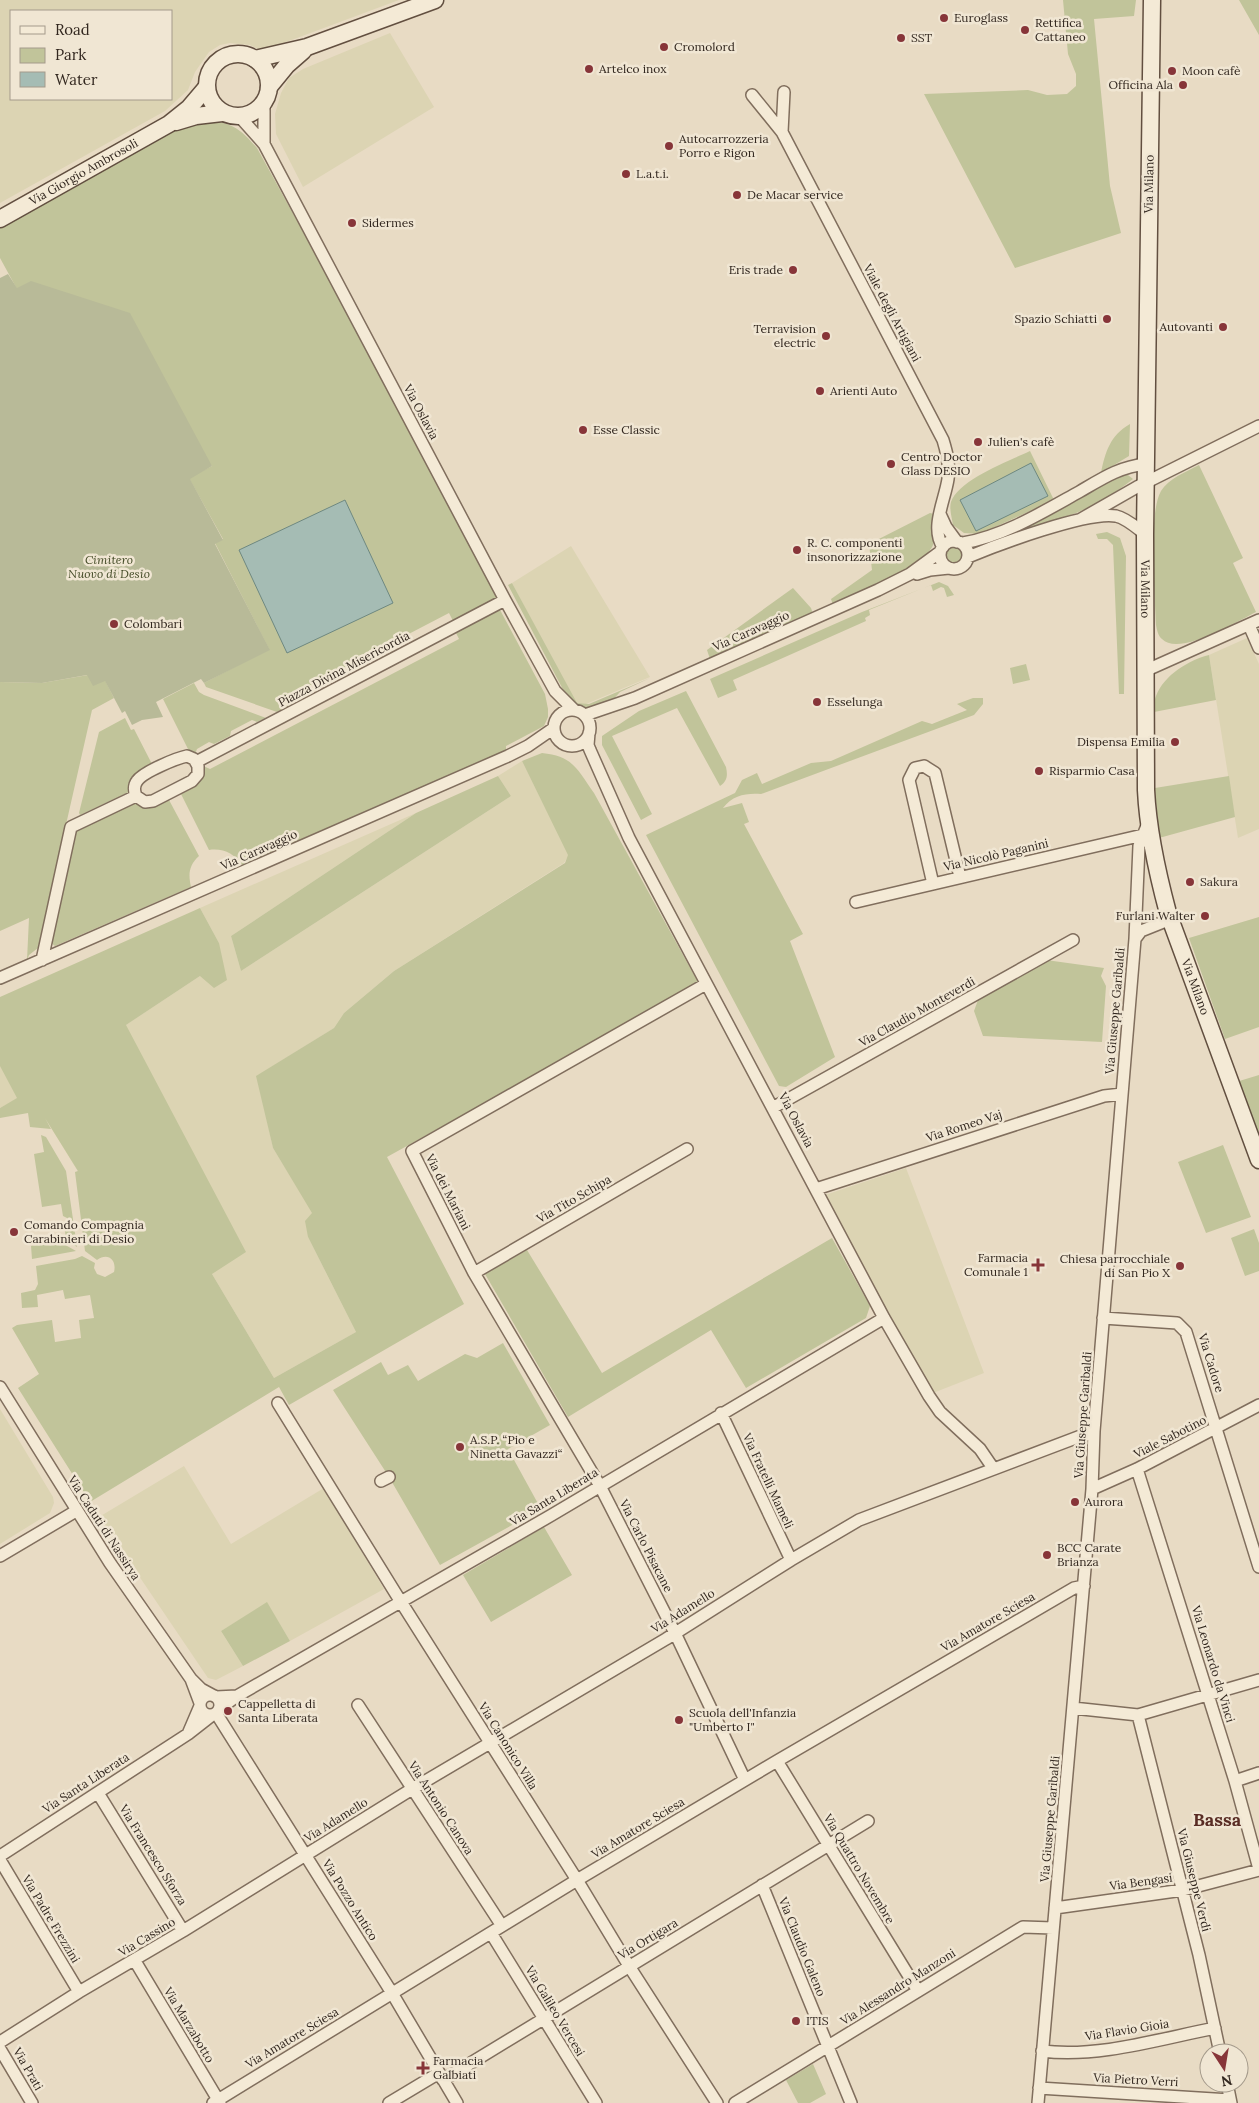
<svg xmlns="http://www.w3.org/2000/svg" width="1259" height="2103" font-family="Lora,serif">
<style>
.farmland{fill:#dcd4b3;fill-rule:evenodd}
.green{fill:#c1c49a}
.cemetery{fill:#b8ba98}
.water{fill:#a5bcb4;stroke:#6e8880}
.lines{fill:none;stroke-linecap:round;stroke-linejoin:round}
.street-casing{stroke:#806e5d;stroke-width:14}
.secondary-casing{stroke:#624f40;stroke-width:19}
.street{stroke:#f4ead6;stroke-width:11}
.secondary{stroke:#f4ead6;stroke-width:16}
.poi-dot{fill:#873539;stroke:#f0e6d3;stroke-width:2}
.labels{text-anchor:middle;stroke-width:5;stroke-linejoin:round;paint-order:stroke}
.poi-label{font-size:12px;fill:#32271f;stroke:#f0e6d3;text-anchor:start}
.street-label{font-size:12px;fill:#32271f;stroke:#f0e6d3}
.park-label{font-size:12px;font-style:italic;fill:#454c28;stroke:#f0e6d3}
.district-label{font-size:18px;font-weight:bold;fill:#592c24;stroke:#f0e6d3}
</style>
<rect width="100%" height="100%" fill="#e8dbc4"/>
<path class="farmland" d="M0,0h399l-137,51 -12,-6 -20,-2 -10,2 -11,7 -14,20 -7,18 -23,21 -165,92zM11,11h160v88h-160z
M390,33l44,74 -131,80 -27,-53 -1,-20 6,-21 8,-15 14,-9z
M571,546l79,131 -64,27 -9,-1 -4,-5 -61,-115z
M1247,638l12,26v165l-21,9 -29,-183z
M522,761l47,94 -5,8 -170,108 -50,42 -10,15 -77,48 16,72 40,65 -5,24 48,95 -82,46 -62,-104 -53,29 -130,-211 -29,16v-111l85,55 115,-76 19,-33 -19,-35 216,-95 -185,123 10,35 270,-175 -13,-20z
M906,1168l78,205 -51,20 -60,-106 -48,-92z
M0,1409l53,88 1,6 -4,10 -50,31z
M184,1466l47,78 93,-56 60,101 -94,52 -23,-38 -46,28 22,35 -27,14 -8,-2 -109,-161z"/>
<path class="green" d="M1063,0h73l-2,16 -40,3 16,167 11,47 -106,35 -91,-174 104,-4 19,5 20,-1 9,-8v-12l-8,-20z
M1239,0h20v35z
M210,121c24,2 32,10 47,27l78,142 162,308 -44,23 -4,-8 -146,76 3,8 -29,15 -71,-25 -2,-4 65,-34 -54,-106 8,-4 -34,-61 23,-12 -195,-177 -17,-31v-32l179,-100z
M1130,424l-1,32 -28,17c4,-20 9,-38 29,-49z
M1030,451l24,49 -74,34 -16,-1 -11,-8c-1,-7 -4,-16 -2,-23 7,-22 58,-41 79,-51z
M1199,465l44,93 -10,5 23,49c-18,9 -77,45 -94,27 -4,-3 -5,-9 -6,-14 -1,-29 -8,-112 5,-134 8,-13 25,-19 38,-26z
M1116,474l12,1 5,4c-16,13 -37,26 -57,34 -34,13 -70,19 -102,38l-3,-7z
M930,513l4,1c0,9 2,22 -1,31 -9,23 -76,49 -100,60l-2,-6 41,-29 -3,-26z
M1107,532l13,6 6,18 -2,138h-5l-6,-149 -6,-6h-9l-2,-5z
M944 555a10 10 0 1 1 20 0a10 10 0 1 1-20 0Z
M939,582l9,4 6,9 -7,2 -3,-9 -3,-1 -8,4 -2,-6 -62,25 1,5 -5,3 1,3 -133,59 4,10 -19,8 -8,-19 152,-67z
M512,583l65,120 12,1 61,-26 -30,14 -10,11 -27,7 -4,-1 -11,-10 -60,-114z
M793,588l18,20 2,6 -103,45 -3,-9z
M499,608l46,86 3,15v8l-4,9 -38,20v4l-264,115c-8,-11 -18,-17 -33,-15l-28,-56c14,-7 20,-12 20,-29l9,4 249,-130 -4,-8z
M1209,655l7,45 -62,12c0,-5 0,-12 2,-16 8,-21 33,-36 53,-41z
M1026,664l4,16 -17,4 -3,-16z
M88,675l17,5 9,18 -22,12 -54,238 -9,7 -2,5 2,-42 -29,13v-249l42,1z
M194,683l5,9 5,3 62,23 -9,4 -5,-2 -21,11 -1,5 -16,8 -5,-2 -12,7 -2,5 -4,1 -28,-56z
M686,691l40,76c2,9 1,14 -6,19l-43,-78 -65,28 40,78 -11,6 -39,-75v-9l37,-25z
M973,698h10v6l-9,11 -213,79c-15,-1 -28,1 -38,14l19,-5 7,19 -5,2 59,110 -13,7 45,116 -49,30 -7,-1 -133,-251 89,-42 7,-13 15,-7 5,11 49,-21 20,-2 91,-40 10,3 35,-14 -10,-6z
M125,718l6,12 3,-1 19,37 -24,26 -49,23 -1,-2 20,-81z
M542,753c31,3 35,16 52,40l105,191 -312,173 77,147 -175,101 -10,-18 -189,115 -72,-114 21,-14 -27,-46 5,-3 35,-5 3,22 26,-4 -2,-18 15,-2 -4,-23 -25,4 -2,-9 -26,5 1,12 -16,1 -1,-15 14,-3 3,-6 -2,-18 39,-7 7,-3 13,7 -1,5 3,6 8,3 9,-5c3,-12 -6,-20 -17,-12l-12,-9 -10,-79 3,-1 -33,-53 6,11 -21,-2 -2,-14 -28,5v-10l17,-10 -17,-32v-69l200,-89 19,35 8,37 -13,8 -14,-12 -74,49 120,227 -34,22 62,104 82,-46 -48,-95 -3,-16 7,-8 -39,-65 -17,-72 78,-48 10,-15 50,-42 171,-108 3,-8 -46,-94z
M498,776l13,20 -270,175 -10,-35 185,-123z
M1229,776l6,41 -76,21 -4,-50z
M169,800l30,56c-10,9 -11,18 -8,31l-136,59 -5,-4 25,-111 58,-27 7,-1 11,4z
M1259,917v110l-34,12 -36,-101z
M1046,960l58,8 -3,8 5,10 -4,56 -119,-6 -9,-25 4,-11z
M1259,1075v67l-23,-60z
M41,1135l5,2 20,34 11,76 -11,-7 -1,-9 3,-4 -1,-9 -4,-2 -2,-12 -19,3 -8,-53 10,-2z
M1223,1145l28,72 -45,16 -28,-71z
M1254,1229l5,14v28l-14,5 -14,-38z
M832,1238l38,68 -4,12 -120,70 -35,-58 -143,87 -83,-143 42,-24 75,123z
M60,1242l16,9 -44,8 -1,-13z
M503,1343l47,82 -42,24 33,60 -101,56 -51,-88 -56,-87 48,-28 7,13 20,-10 10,16 47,-27 12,4z
M544,1527l28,48 -81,47 -28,-47z
M267,1602l23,39 -47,25 -22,-35z
M813,2064l13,30 -16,9h-12l-12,-23z"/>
<path class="cemetery" d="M8,274l9,14 14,-7 99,32 82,153 -22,13 33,61 -8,4 55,106 -66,33 -3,-4 -45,23 7,15 -21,3 -10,5 -7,-14 -3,2 -17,-32 -12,5 -6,-11 -45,8 -42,-1v-404z"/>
<path class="water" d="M1031,463l17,33 -72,35 -16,-31z
M345,500l48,103 -106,50 -48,-103z"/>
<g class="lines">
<defs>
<path id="street" d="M752,95l30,37 161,308c4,13 7,25 5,39 -3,21 -18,49 -5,68
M240,117l24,27 241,456 50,91 19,19
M782,132l2,-40
M264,144v-42
M940,514l6,13 11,15
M1081,519l56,-32 122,-61
M940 555a14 14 0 1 1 28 0a14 14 0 1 1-28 0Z
M963,543c41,-7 80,-31 116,-51 24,-14 40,-25 67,-28
M968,557c29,-12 119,-46 148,-41 10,2 21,12 29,18
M917,574l13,-4 19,-2
M1249,625l10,23
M1147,670l112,-50
M554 728a18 18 0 1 1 36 0a18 18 0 1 1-36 0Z
M585,715l50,-17 243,-108 32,-16 30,-22
M589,733l-1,12 2,5 39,88 255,480 45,78 11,16 40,37 13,19
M187,756l7,3 4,7v8l-6,7 -39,20 -8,1 -9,-6c-2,-5 -2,-11 1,-15 6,-9 40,-23 50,-25z
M196,762l309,-162
M933,884l-24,-104 6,-12 9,-2 11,7 25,104
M856,902l287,-67
M1135,939l6,-8 30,-12
M42,960l29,-133 65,-31
M0,978l508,-222 20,-10 26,-18
M706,984l-294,167 62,122 126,213 75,147 70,147
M774,1107l299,-167
M816,1189l288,-93 18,-2
M474,1273l213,-124
M1103,1318l74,5 9,9 73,235
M0,1387l110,176 81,116
M278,1403l118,191 181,286 52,86 88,137
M721,1413l70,147
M1137,1469l98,312 24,88
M381,1481l8,-4
M1092,1489l45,-20 122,-64
M0,1556l76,-45
M200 1705a10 10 0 1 1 20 0a10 10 0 1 1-20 0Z
M237,1696l313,-180 334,-198
M216,1697l21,-1 -18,13
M200,1703l-9,-24 10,10 13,7
M358,1705l144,221
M200,1706l-12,28 23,-18
M1073,1708l65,7 121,-35
M216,1713l176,280 65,110
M1138,1715l61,240 21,98
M777,1761l141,230
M1235,1781l24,-8
M98,1793l85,138
M0,1856l188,-122
M0,1860l79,132
M762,1885l89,218
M1055,1908l128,-18 76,-20
M491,1933l105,170
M135,1961l85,142
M0,2042l79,-50 104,-61 229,-142 254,-150 125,-79 68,-40 235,-89
M0,2049l32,54
M1042,2051c57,7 117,-12 173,-23
M443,2080l425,-259
M1227,2083l4,20
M1039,2088l191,12
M213,2103l364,-223 200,-119 297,-173 10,-2
M389,2103l50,-30
M735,2103l288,-176 30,1
M1038,2103l54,-614 2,-58 41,-492 4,-93 9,-23"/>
<g id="secondary">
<path id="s1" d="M1152,0l-7,534 1,256c2,42 11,82 22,123l91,247"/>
<circle cx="238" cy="85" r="31"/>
<path d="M255,59l52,-12 128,-47"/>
<path d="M269,87l18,-22 16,-14"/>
<path d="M176,122l20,-6 26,-3"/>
<path id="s2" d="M0,219l169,-95 20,-16 17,-20"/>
</g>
</defs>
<use href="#street" class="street-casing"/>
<use href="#secondary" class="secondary-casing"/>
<use href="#street" class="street"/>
<use href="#secondary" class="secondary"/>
</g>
<g class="poi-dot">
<circle cx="944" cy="18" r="5"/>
<circle cx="1025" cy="30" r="5"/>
<circle cx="901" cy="38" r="5"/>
<circle cx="664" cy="47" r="5"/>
<circle cx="589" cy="69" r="5"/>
<circle cx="1172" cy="71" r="5"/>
<circle cx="1183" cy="85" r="5"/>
<circle cx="669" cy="146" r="5"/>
<circle cx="626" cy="174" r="5"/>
<circle cx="737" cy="195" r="5"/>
<circle cx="352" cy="223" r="5"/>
<circle cx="793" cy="270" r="5"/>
<circle cx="1107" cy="319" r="5"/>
<circle cx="1223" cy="327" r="5"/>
<circle cx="826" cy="336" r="5"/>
<circle cx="820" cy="391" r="5"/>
<circle cx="583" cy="430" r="5"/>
<circle cx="978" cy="442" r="5"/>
<circle cx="891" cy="464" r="5"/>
<circle cx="797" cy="550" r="5"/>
<circle cx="114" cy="624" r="5"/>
<circle cx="817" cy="702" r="5"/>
<circle cx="1175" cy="742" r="5"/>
<circle cx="1039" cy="771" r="5"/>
<circle cx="1190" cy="882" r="5"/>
<circle cx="1205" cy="916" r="5"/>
<circle cx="14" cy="1232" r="5"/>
<path d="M1035.5 1257.5h5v5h5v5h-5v5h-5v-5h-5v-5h5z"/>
<circle cx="1180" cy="1266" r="5"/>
<circle cx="460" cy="1447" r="5"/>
<circle cx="1075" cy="1502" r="5"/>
<circle cx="1047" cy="1555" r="5"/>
<circle cx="228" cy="1711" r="5"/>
<circle cx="679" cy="1720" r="5"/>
<circle cx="796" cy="2021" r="5"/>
<path d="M420.5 2060.5h5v5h5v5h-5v5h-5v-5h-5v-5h5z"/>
</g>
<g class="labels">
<g class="poi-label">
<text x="954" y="22">Euroglass</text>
<text x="1035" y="27">Rettifica<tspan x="1035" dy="14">Cattaneo</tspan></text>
<text x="911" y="42">SST</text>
<text x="674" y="51">Cromolord</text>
<text x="599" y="73">Artelco inox</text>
<text x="1182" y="75">Moon cafè</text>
<text x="1173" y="89" text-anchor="end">Officina Ala</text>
<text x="679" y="143">Autocarrozzeria<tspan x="679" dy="14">Porro e Rigon</tspan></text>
<text x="636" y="178">L.a.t.i.</text>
<text x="747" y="199">De Macar service</text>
<text x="362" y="227">Sidermes</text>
<text x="783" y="274" text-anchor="end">Eris trade</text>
<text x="1097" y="323" text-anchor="end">Spazio Schiatti</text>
<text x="1213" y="331" text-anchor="end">Autovanti</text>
<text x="816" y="333" text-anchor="end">Terravision<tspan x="816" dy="14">electric</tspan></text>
<text x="830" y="395">Arienti Auto</text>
<text x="593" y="434">Esse Classic</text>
<text x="988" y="446">Julien's cafè</text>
<text x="901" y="461">Centro Doctor<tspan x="901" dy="14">Glass DESIO</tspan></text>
<text x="807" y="547">R. C. componenti<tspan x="807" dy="14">insonorizzazione</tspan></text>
<text x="124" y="628">Colombari</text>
<text x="827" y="706">Esselunga</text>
<text x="1165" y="746" text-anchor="end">Dispensa Emilia</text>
<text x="1049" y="775">Risparmio Casa</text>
<text x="1200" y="886">Sakura</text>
<text x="1195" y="920" text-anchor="end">Furlani Walter</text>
<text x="24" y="1229">Comando Compagnia<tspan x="24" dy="14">Carabinieri di Desio</tspan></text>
<text x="1028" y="1262" text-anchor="end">Farmacia<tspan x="1028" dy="14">Comunale 1</tspan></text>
<text x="1170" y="1263" text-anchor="end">Chiesa parrocchiale<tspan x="1170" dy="14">di San Pio X</tspan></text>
<text x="470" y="1444">A.S.P. “Pio e<tspan x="470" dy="14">Ninetta Gavazzi“</tspan></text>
<text x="1085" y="1506">Aurora</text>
<text x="1057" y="1552">BCC Carate<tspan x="1057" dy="14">Brianza</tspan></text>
<text x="238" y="1708">Cappelletta di<tspan x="238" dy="14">Santa Liberata</tspan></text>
<text x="689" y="1717">Scuola dell'Infanzia<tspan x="689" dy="14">"Umberto I"</tspan></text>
<text x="806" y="2025">ITIS</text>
<text x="433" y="2065">Farmacia<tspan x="433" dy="14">Galbiati</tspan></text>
</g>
<g class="street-label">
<text dy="4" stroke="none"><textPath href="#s2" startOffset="96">Via Giorgio Ambrosoli</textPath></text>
<text transform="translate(1149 184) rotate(-89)" y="4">Via Milano</text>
<text transform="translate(892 313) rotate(62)" y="4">Viale degli Artigiani</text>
<text transform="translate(421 412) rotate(62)" y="4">Via Oslavia</text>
<text dy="4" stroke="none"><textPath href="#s1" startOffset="589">Via Milano</textPath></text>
<text transform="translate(751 631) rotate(-24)" y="4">Via Caravaggio</text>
<text transform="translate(344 669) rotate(-28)" y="4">Piazza Divina Misericordia</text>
<text transform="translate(259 850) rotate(-24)" y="4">Via Caravaggio</text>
<text transform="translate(996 855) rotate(-13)" y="4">Via Nicolò Paganini</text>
<text dy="4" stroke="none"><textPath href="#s1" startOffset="994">Via Milano</textPath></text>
<text transform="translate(1115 1011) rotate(-85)" y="4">Via Giuseppe Garibaldi</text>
<text transform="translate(917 1012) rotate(-29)" y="4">Via Claudio Monteverdi</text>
<text transform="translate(796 1120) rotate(62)" y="4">Via Oslavia</text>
<text transform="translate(964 1126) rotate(-18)" y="4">Via Romeo Vaj</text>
<text transform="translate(448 1192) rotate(63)" y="4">Via dei Mariani</text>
<text transform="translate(574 1199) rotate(-30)" y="4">Via Tito Schipa</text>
<text transform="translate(1211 1363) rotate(73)" y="4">Via Cadore</text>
<text transform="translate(1083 1415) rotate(-86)" y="4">Via Giuseppe Garibaldi</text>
<text transform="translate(1170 1437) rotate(-27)" y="4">Viale Sabotino</text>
<text transform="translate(768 1481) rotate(65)" y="4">Via Fratelli Mameli</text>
<text transform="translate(554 1497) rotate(-31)" y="4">Via Santa Liberata</text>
<text transform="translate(104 1528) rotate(57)" y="4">Via Caduti di Nassirya</text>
<text transform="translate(646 1546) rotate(63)" y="4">Via Carlo Pisacane</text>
<text transform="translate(683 1611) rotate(-32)" y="4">Via Adamello</text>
<text transform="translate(988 1622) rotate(-30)" y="4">Via Amatore Sciesa</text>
<text transform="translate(1213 1664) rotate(73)" y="4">Via Leonardo da Vinci</text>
<text transform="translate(508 1746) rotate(58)" y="4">Via Canonico Villa</text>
<text transform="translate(86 1783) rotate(-33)" y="4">Via Santa Liberata</text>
<text transform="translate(441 1808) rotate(57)" y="4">Via Antonio Canova</text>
<text transform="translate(1050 1819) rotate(-85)" y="4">Via Giuseppe Garibaldi</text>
<text transform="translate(336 1820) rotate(-32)" y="4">Via Adamello</text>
<text transform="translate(638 1828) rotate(-31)" y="4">Via Amatore Sciesa</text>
<text transform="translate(153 1855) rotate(58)" y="4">Via Francesco Sforza</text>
<text transform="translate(859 1869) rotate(59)" y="4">Via Quattro Novembre</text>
<text transform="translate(1194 1880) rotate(76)" y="4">Via Giuseppe Verdi</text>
<text transform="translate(1141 1882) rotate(-8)" y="4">Via Bengasi</text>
<text transform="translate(350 1900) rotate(58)" y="4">Via Pozzo Antico</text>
<text transform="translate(51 1919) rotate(59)" y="4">Via Padre Frezzini</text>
<text transform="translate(147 1937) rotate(-31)" y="4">Via Cassino</text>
<text transform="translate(648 1939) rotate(-31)" y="4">Via Ortigara</text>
<text transform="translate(802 1947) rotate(68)" y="4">Via Claudio Galeno</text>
<text transform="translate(898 1987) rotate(-32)" y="4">Via Alessandro Manzoni</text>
<text transform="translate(555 2011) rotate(59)" y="4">Via Galileo Vercesi</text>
<text transform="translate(189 2025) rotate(59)" y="4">Via Marzabotto</text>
<text transform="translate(1127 2030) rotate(-9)" y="4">Via Flavio Gioia</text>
<text transform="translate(292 2038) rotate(-31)" y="4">Via Amatore Sciesa</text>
<text transform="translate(28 2069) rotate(60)" y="4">Via Prati</text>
<text transform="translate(1136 2080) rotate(3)" y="4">Via Pietro Verri</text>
</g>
<g class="park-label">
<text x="109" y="564">Cimitero<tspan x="109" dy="14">Nuovo di Desio</tspan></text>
</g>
<g class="district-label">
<text x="1217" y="1826">Bassa</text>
</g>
</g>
<rect x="10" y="10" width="162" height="90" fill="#f0e6d3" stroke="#a49a8b"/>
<rect x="20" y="26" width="25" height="8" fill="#f4ead6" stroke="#a49a8b"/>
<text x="55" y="35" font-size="15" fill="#32271f">Road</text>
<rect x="20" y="48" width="25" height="15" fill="#c1c49a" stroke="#a49a8b"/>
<text x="55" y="60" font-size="15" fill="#32271f">Park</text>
<rect x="20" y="72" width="25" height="15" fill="#a5bcb4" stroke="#a49a8b"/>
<text x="55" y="85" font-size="15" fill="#32271f">Water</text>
<g transform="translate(1224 2068) rotate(168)"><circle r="24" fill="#f0e6d3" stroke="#a49a8b"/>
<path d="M0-4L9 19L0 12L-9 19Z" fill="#873539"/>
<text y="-8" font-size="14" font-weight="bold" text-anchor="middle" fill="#32271f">N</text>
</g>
</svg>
